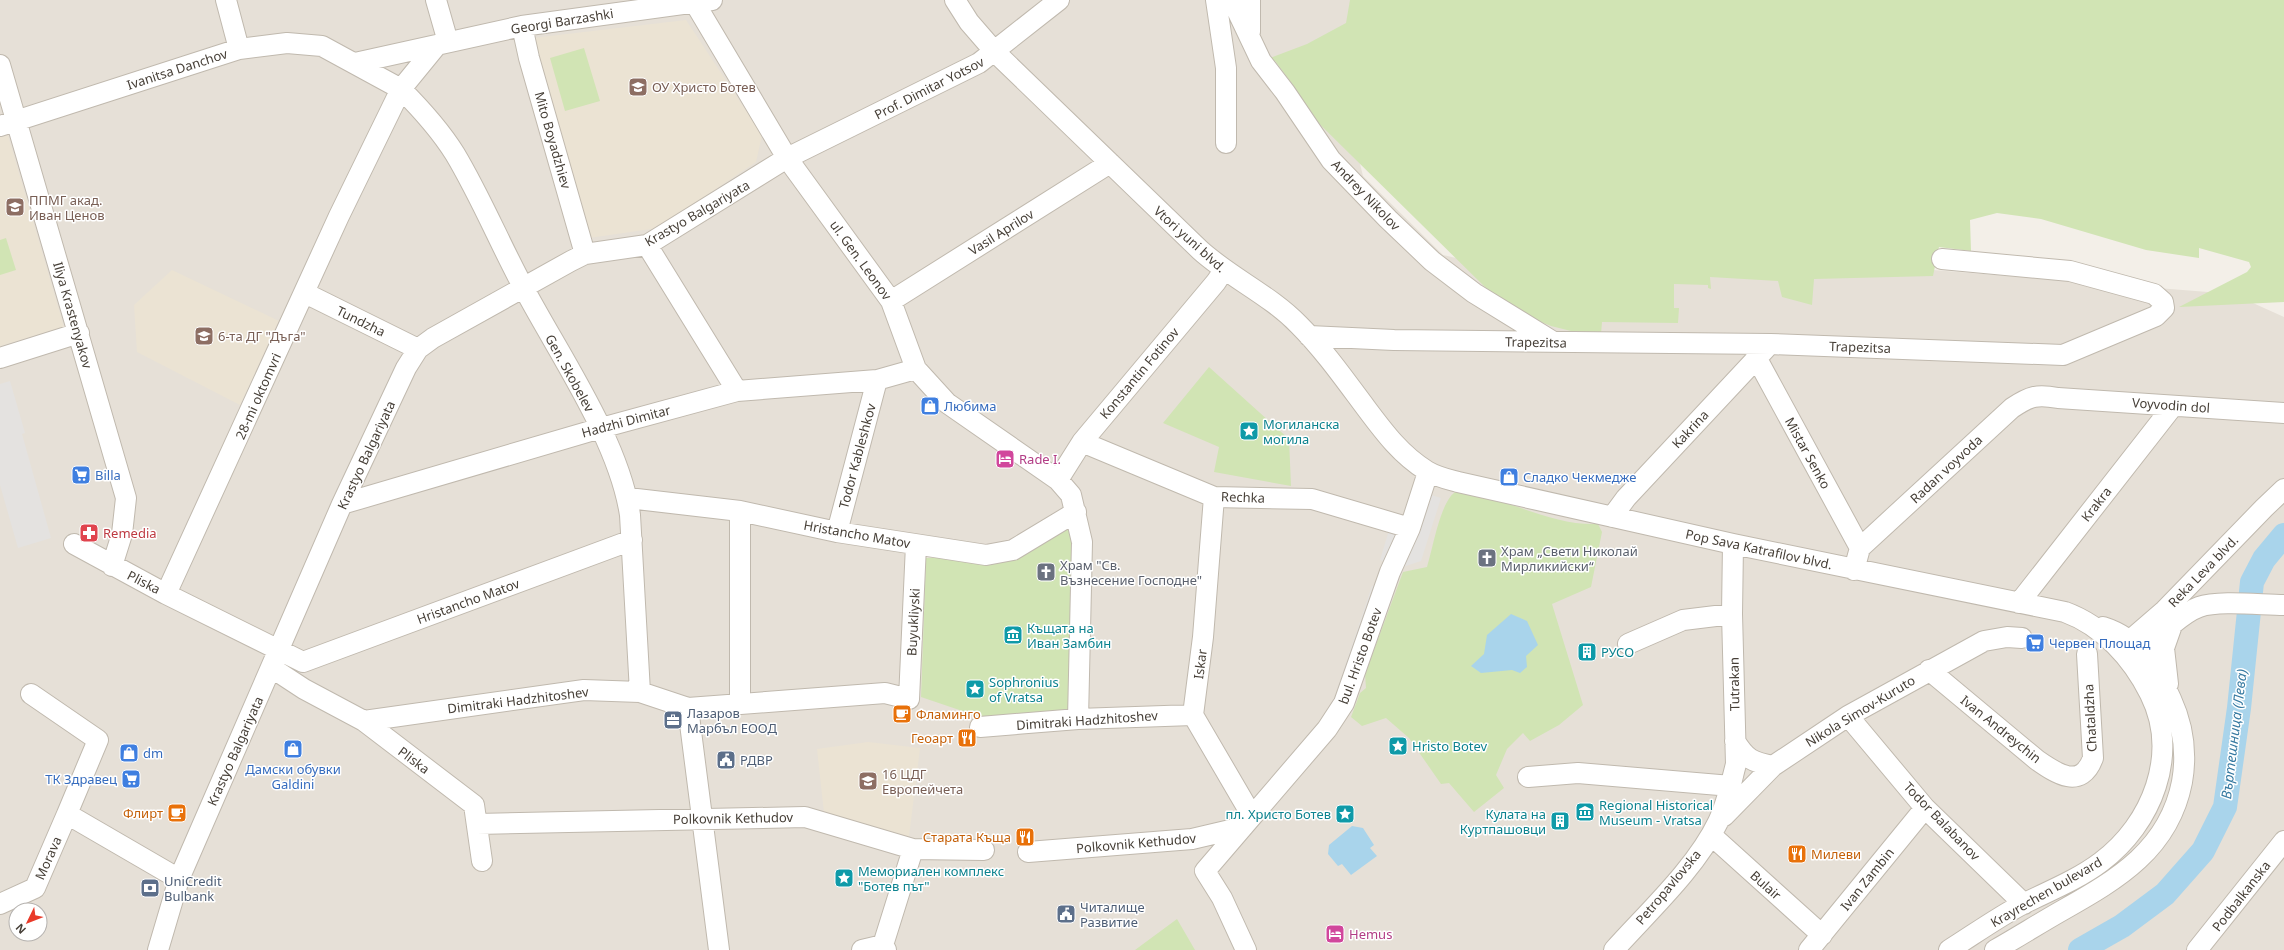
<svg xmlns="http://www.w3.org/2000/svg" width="2284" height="950" font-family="'Noto Sans',sans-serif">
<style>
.residential{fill:#e6e0d7;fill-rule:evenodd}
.education{fill:#ebe3d3}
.green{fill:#d1e4b4}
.parking{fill:#e4e2e0}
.water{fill:#a9d4eb}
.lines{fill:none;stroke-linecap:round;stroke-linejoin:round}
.river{stroke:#a9d4eb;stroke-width:24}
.minor-casing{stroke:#c0b9ae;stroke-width:22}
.minor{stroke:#fff;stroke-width:20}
.labels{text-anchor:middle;stroke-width:3;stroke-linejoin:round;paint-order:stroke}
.street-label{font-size:13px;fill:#463f37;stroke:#fff}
.education-label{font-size:13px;fill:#785e54;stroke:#fff;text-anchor:start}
.shop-label{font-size:13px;fill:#366cbe;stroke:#fff;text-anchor:start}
.culture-label{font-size:13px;fill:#0d838f;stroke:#fff;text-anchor:start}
.hotel-label{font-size:13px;fill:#b23c85;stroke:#fff;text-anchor:start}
.health-label{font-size:13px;fill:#be3a42;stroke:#fff;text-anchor:start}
.worship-label{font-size:13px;fill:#5b616d;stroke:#fff;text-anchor:start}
.service-label{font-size:13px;fill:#4e5e75;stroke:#fff;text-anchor:start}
.food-label{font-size:13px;fill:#c56008;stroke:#fff;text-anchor:end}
.water-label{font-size:14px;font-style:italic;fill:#377aa1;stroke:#fff}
</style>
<rect width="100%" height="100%" fill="#f3efe8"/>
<path class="residential" d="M0,0h1353l-10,95 20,81 80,79 123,28 304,-18 363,29 51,23v633h-2284zM16,910h24v24h-24z"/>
<path class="education" d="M686,20l76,115 -6,27 -98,66 -69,10 -56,-200z
M7,132l57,195 -64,19v-212z
M172,270l107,51 -39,84 -103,-53 -3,-47z
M868,742l52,6 -12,96 -84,-31 -7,-64z"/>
<path class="green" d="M1350,0h934v302l-105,5 68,-35 4,-5 -2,-5 -50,-14v10l-53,-8 -105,-31 -44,-6 -27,7 1,31 -32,-4 -6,29 -119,3 -2,26 -30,-8 -4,-16 -68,-4 1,12 -3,-1v-3l-34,-1v24h5l-1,15 -76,-1 -1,12 -30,-3 -20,-5 -22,-9 -42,-28 -202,-199 8,-5 -18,-24 -5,2 -3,-4 40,-15 39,-21z
M584,48l16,53 -35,10 -15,-53z
M6,238l10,32 -16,5v-35z
M1209,367l80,72 2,47 -77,-14 5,-25 -56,-24z
M1455,492c49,3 93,34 143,32l4,8 -11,55 -39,17 31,101 -24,20 -29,16 -7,-8 -16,16 -11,26 8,13 -30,24 -25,-29 -8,1 -32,-46 -23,-20 -24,8 -11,-9 9,-24 6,-5 -1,-14 38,-102 24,-5c6,-19 13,-64 28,-75z
M1071,522l9,9 -6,180 -88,8 -65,-22 5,-139 90,-4z
M1177,919l18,31h-60z"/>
<path class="parking" d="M10,381l15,52 -3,1 29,104 -33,10 -18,-63v-101z
M1428,494l13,4 -20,63 -18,6 -23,-7 10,-33 25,8z
M1381,583l-35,103 -9,4 35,-104z"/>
<path class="water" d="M1511,614l16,7 11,24 -12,11 1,11 -7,6 -8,-3 -31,3 -10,-7 13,-12 3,-19z
M1352,826l11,2 11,17 -4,3 7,8 -26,19 -9,-11 -4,2 -10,-12 1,-9z"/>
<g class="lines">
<path class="river" d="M2080,950l42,-24 43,-32 38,-43 22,-44 14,-99 13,-126 12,-23 20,-24"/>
<defs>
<path id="minor" d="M226,0l13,49
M436,0l12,42
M693,0l94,158 104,143 25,68 31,34 111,77 13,15 11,47 -4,177
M955,0l14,22 26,30 205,198c31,28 70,45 99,75 25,25 46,55 67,83 18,24 35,47 61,63 10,6 20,8 31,11l275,62 332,68c38,14 67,46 85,82 30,60 2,130 -49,168 -24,18 -52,29 -78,42 -25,13 -50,31 -74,46
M1216,0l10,68v75
M1232,0l29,61 24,31 46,68 57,59 44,42 42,32 78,48
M522,26l7,32 56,196
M1250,32v-32
M355,63l167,-37 190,-26
M0,65l126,433 -4,36 -10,32
M0,126l239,-77 48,-6 35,3 79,43 36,-44
M647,245l90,146
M305,293l113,56
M891,301l219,-138
M1309,336l85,4 376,4 293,11 93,-39 8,-8 -1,-6 -9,-8 -84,-23 -128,-12
M1756,357l104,191
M0,358l79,-25
M1082,442l132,55 98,2 98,29
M1058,480l24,-38 134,-160 8,-12
M1214,497l-11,140 -10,78 59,101
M628,498l112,13 97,21 149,23 27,-5 63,-38
M342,504l259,-76 136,-37 140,-11 39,-11
M1612,517l14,-19 144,-154
M837,532l40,-152
M74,544l92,50 137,68 329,-122
M1854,570l6,-22 152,-140c18,-12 25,-14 46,-10l226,15
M166,594l173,-378 62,-127c20,20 39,41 54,65 27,45 47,95 72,140 35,65 92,148 103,221l10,177
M2019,603l154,-197
M1628,644l55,-24 49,-6
M2121,648l44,-38 99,-102 20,-19
M2132,661c17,-15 47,-47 67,-54 20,-7 62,-2 85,-2
M272,668l32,21 60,32 110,84 8,56
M1929,670l108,90c20,14 44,30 56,-2l-6,-104
M2168,684l-4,-36 7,-20
M31,694l67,46 -31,74 112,65
M740,704v-193
M688,708l31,242
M1848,716l77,92 99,96
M364,721l220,-31 56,2 48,16 197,-15 24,6 7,-154
M980,727l98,-8 115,-4
M1735,741c11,18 17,21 38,25
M1528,777l50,-4 153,13
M1724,816l49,-50 75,-50 136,-75 23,-4 15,1
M477,824l328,-7 108,32 71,1
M1711,835l111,100
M1028,852l164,-13 51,-12
M0,904l35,-16 32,-74
M158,950l21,-71 163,-375 64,-136 12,-19 15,-11 138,-77 14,-7 62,-9 140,-87 192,-95 80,-63
M862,950l21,-5
M886,950l-3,-5 30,-96
M1246,950l-24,-52 -17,-27 122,-142 17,-26 46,-131 20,-44 18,-56
M1614,950c34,-38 82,-82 104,-128 9,-18 13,-39 18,-58l-4,-150 1,-70
M1809,950l116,-142
M1995,950c23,-13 45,-27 68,-40 55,-31 106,-61 119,-128 5,-28 1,-57 -11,-83 -14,-32 -33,-61 -68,-72
M2197,950l87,-109"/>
</defs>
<use href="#minor" class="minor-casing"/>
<use href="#minor" class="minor"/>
</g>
<defs>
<symbol id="school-square" viewBox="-11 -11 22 22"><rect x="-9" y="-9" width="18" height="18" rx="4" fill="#8d6e63" stroke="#fff"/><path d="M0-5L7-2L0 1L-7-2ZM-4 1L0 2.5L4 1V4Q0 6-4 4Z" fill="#fff"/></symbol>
<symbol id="shop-square" viewBox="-11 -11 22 22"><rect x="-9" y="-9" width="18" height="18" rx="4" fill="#3f7fe0" stroke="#fff"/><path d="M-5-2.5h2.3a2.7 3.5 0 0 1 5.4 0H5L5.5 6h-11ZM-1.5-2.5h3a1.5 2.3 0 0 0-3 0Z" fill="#fff"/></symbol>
<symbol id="sight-square" viewBox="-11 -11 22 22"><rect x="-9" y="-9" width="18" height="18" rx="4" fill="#0f9aa8" stroke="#fff"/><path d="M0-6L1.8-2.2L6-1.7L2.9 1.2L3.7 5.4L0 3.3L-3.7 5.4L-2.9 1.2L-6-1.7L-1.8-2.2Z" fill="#fff"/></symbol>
<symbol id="hotel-square" viewBox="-11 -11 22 22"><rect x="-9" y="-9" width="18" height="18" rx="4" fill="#d1479c" stroke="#fff"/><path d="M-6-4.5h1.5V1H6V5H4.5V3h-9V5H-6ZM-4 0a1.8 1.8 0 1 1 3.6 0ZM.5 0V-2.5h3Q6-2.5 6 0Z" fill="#fff"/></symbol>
<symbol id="supermarket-square" viewBox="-11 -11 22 22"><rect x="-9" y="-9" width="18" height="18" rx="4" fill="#3f7fe0" stroke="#fff"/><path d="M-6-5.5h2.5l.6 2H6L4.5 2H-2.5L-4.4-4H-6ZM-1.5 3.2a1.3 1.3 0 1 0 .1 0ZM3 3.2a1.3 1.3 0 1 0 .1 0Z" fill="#fff"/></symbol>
<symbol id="pharmacy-square" viewBox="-11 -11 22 22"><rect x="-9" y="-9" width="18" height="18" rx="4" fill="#e0444e" stroke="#fff"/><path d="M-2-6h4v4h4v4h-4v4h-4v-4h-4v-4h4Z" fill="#fff"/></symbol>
<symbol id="church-square" viewBox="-11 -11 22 22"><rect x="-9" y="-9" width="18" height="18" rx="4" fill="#6b7280" stroke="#fff"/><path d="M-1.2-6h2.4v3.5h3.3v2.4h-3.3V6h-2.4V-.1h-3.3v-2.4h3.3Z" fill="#fff"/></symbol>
<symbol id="museum-square" viewBox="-11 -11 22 22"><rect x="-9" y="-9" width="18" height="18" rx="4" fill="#0f9aa8" stroke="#fff"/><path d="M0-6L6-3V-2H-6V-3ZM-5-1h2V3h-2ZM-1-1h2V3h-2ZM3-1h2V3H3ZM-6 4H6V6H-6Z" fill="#fff"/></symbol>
<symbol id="building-square" viewBox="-11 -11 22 22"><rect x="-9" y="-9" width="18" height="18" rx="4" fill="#0f9aa8" stroke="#fff"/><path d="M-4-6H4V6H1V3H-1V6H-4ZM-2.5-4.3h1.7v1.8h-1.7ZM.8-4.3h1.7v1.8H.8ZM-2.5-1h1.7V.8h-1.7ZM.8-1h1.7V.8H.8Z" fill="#fff"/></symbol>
<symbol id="cafe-square" viewBox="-11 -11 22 22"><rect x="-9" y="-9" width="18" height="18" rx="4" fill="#e8710a" stroke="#fff"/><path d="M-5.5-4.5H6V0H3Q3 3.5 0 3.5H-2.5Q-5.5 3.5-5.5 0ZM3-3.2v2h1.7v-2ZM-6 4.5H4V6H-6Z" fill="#fff"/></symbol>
<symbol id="office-square" viewBox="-11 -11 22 22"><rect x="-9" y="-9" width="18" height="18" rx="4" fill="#5c6f8a" stroke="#fff"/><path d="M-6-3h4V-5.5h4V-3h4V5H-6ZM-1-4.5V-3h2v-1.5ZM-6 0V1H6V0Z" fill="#fff"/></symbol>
<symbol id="restaurant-square" viewBox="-11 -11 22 22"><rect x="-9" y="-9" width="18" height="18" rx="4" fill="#e8710a" stroke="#fff"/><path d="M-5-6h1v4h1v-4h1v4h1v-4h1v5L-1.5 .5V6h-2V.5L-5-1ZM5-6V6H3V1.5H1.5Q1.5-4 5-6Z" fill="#fff"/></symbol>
<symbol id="civic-square" viewBox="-11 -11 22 22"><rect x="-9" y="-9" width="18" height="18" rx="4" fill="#5c6f8a" stroke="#fff"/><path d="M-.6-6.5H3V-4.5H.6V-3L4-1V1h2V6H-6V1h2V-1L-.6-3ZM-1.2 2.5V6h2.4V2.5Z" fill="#fff"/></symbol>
<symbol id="bank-square" viewBox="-11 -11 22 22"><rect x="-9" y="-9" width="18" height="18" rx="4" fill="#5c6f8a" stroke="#fff"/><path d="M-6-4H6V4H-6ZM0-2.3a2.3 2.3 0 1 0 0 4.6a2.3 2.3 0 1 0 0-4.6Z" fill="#fff"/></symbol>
</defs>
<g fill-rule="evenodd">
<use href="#school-square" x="627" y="76" width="22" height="22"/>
<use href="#school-square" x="4" y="196" width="22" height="22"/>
<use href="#school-square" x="193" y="325" width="22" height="22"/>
<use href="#shop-square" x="919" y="395" width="22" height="22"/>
<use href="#sight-square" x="1238" y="420" width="22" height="22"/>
<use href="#hotel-square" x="994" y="448" width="22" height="22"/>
<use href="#supermarket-square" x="70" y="464" width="22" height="22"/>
<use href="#shop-square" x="1498" y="466" width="22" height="22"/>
<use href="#pharmacy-square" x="78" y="522" width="22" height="22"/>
<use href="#church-square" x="1476" y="547" width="22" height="22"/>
<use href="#church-square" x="1035" y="561" width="22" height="22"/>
<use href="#museum-square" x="1002" y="624" width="22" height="22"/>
<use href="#supermarket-square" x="2024" y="632" width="22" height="22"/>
<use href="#building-square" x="1576" y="641" width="22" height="22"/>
<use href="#sight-square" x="964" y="678" width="22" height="22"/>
<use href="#cafe-square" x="891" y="703" width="22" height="22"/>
<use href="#office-square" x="662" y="709" width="22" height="22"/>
<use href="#restaurant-square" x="956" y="727" width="22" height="22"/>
<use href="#sight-square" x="1387" y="735" width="22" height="22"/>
<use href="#shop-square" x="282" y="738" width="22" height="22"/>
<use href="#shop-square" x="118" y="742" width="22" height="22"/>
<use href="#civic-square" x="715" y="749" width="22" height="22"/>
<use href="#supermarket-square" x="120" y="768" width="22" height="22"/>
<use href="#school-square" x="857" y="770" width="22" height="22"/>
<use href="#museum-square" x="1574" y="801" width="22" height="22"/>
<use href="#cafe-square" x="166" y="802" width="22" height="22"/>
<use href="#sight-square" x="1334" y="803" width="22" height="22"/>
<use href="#building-square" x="1549" y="810" width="22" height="22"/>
<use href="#restaurant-square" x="1014" y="826" width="22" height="22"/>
<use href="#restaurant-square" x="1786" y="843" width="22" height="22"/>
<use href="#sight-square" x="833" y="867" width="22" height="22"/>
<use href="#bank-square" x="139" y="877" width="22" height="22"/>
<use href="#civic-square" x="1055" y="903" width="22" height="22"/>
<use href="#hotel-square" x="1324" y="923" width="22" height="22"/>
</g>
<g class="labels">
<g class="street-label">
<text transform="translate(562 21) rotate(-9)" y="5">Georgi Barzashki</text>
<text transform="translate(177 69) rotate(-18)" y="5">Ivanitsa Danchov</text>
<text transform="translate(929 88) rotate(-27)" y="5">Prof. Dimitar Yotsov</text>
<text transform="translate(553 140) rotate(74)" y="5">Mito Boyadzhiev</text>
<text transform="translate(1366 195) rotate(46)" y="5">Andrey Nikolov</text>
<text transform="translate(697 213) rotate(-30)" y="5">Krastyo Balgariyata</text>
<text transform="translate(1001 232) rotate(-32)" y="5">Vasil Aprilov</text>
<text transform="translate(1190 239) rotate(42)" y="5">Vtori yuni blvd.</text>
<text transform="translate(861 260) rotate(54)" y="5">ul. Gen. Leonov</text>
<text transform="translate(73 315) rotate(74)" y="5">Iliya Krastenyakov</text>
<text transform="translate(361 321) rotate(26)" y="5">Tundzha</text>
<text transform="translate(1536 342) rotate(1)" y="5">Trapezitsa</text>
<text transform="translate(1860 347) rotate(2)" y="5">Trapezitsa</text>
<text transform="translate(570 373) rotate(61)" y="5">Gen. Skobelev</text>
<text transform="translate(1139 373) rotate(-50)" y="5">Konstantin Fotinov</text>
<text transform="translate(258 396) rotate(-66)" y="5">28-mi oktomvri</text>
<text transform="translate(2171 405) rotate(4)" y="5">Voyvodin dol</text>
<text transform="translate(626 421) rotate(-15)" y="5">Hadzhi Dimitar</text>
<text transform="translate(1690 429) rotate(-47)" y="5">Kakrina</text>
<text transform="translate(1808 453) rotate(61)" y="5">Mistar Senko</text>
<text transform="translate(366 455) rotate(-65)" y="5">Krastyo Balgariyata</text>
<text transform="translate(857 456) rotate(-75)" y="5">Todor Kableshkov</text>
<text transform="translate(1946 469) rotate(-43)" y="5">Radan voyvoda</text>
<text transform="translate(1243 497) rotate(2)" y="5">Rechka</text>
<text transform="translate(2096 504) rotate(-52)" y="5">Krakra</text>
<text transform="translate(857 534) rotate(10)" y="5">Hristancho Matov</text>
<text transform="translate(1759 549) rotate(12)" y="5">Pop Sava Katrafilov blvd.</text>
<text transform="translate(2203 571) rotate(-46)" y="5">Reka Leva blvd.</text>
<text transform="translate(144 582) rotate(27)" y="5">Pliska</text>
<text transform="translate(468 601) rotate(-20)" y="5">Hristancho Matov</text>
<text transform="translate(913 622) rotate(-87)" y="5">Buyukliyski</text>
<text transform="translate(1360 656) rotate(-70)" y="5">bul. Hristo Botev</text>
<text transform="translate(1200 664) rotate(-83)" y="5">Iskar</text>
<text transform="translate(1734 684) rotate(-91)" y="5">Tutrakan</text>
<text transform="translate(518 700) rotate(-7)" y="5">Dimitraki Hadzhitoshev</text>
<text transform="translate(1860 711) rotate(-31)" y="5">Nikola Simov-Kuruto</text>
<text transform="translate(2090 718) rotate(-93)" y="5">Chataldzha</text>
<text transform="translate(1087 720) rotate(-4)" y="5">Dimitraki Hadzhitoshev</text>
<text transform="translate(2001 729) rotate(39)" y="5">Ivan Andreychin</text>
<text transform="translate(235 751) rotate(-66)" y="5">Krastyo Balgariyata</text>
<text transform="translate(414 760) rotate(37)" y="5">Pliska</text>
<text transform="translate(733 818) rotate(-1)" y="5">Polkovnik Kethudov</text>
<text transform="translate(1942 821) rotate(46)" y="5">Todor Balabanov</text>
<text transform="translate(1136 843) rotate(-5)" y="5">Polkovnik Kethudov</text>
<text transform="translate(48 858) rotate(-66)" y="5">Morava</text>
<text transform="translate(1867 879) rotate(-51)" y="5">Ivan Zambin</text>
<text transform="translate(1766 885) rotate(42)" y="5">Bulair</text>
<text transform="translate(1668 887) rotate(-50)" y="5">Petropavlovska</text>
<text transform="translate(2046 892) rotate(-30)" y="5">Krayrechen bulevard</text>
<text transform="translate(2241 896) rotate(-52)" y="5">Podbalkanska</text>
</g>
<g class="education-label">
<text x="652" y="92">ОУ Христо Ботев</text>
<text x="29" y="205">ППМГ акад.<tspan x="29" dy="15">Иван Ценов</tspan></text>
<text x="218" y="341">6-та ДГ "Дъга"</text>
<text x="882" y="779">16 ЦДГ<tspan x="882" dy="15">Европейчета</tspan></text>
</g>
<g class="shop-label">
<text x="944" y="411">Любима</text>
<text x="95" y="480">Billa</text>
<text x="1523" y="482">Сладко Чекмедже</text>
<text x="2049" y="648">Червен Площад</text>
<text x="143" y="758">dm</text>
<text x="293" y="774" text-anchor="middle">Дамски обувки<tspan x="293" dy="15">Galdini</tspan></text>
<text x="117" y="784" text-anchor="end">ТК Здравец</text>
</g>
<g class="culture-label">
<text x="1263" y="429">Могиланска<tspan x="1263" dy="15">могила</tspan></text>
<text x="1027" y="633">Къщата на<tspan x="1027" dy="15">Иван Замбин</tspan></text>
<text x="1601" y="657">РУСО</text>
<text x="989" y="687">Sophronius<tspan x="989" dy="15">of Vratsa</tspan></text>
<text x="1412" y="751">Hristo Botev</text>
<text x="1599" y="810">Regional Historical<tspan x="1599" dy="15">Museum - Vratsa</tspan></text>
<text x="1331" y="819" text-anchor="end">пл. Христо Ботев</text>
<text x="1546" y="819" text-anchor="end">Кулата на<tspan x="1546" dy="15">Куртпашовци</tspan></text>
<text x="858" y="876">Мемориален комплекс<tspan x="858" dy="15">"Ботев път"</tspan></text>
</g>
<g class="hotel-label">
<text x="1019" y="464">Rade I.</text>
<text x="1349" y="939">Hemus</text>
</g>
<g class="health-label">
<text x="103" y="538">Remedia</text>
</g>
<g class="worship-label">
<text x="1501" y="556">Храм „Свети Николай<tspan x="1501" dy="15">Мирликийски“</tspan></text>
<text x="1060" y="570">Храм "Св.<tspan x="1060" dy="15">Възнесение Господне"</tspan></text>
</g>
<g class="service-label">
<text x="687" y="718">Лазаров<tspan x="687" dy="15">Марбъл ЕООД</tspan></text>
<text x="740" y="765">РДВР</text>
<text x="164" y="886">UniCredit<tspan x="164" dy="15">Bulbank</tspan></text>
<text x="1080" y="912">Читалище<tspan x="1080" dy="15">Развитие</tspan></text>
</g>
<g class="food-label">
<text x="916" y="719" text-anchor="start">Фламинго</text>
<text x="953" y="743">Геоарт</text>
<text x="163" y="818">Флирт</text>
<text x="1011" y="842">Старата Къща</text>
<text x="1811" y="859" text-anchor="start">Милеви</text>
</g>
<g class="water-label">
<text transform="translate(2234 734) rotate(-83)" y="5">Въртешница (Лева)</text>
</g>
</g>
<g transform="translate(28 922) rotate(227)"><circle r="19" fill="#ffffff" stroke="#b5b2af"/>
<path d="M0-3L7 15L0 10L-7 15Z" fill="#e93a29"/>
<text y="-6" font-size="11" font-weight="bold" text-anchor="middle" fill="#463f37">N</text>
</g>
</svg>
